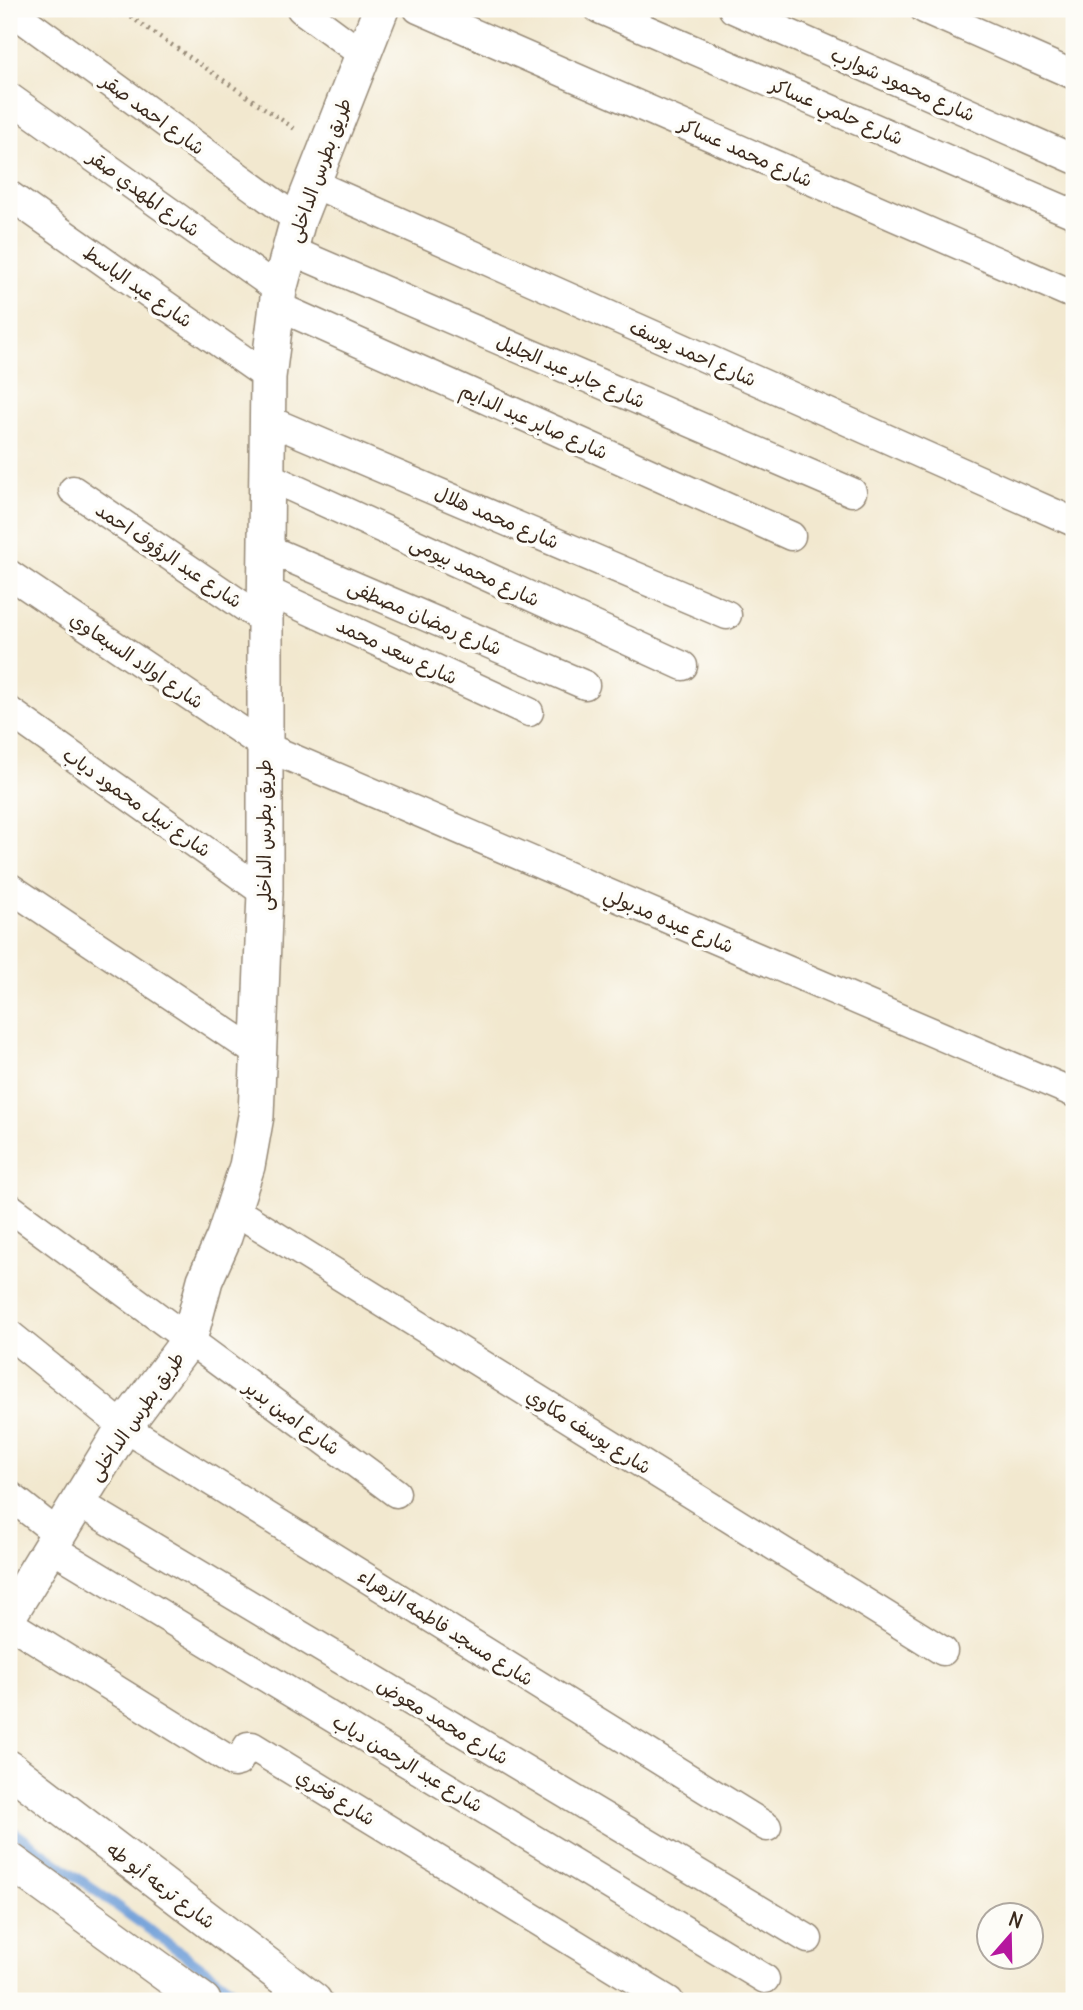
<svg xmlns="http://www.w3.org/2000/svg" width="1083" height="2010" font-family="Delius,'Playpen Sans Arabic',sans-serif">
<style>
.lines{fill:none;stroke-linecap:round;stroke-linejoin:round}
.stream{stroke:#6e9ed8;stroke-width:10}
.minor-casing{stroke:#968976;stroke-width:31}
.tertiary-casing{stroke:#968976;stroke-width:38}
.path{stroke:#968976;stroke-width:4.5;stroke-dasharray:2 5;stroke-linecap:butt}
.minor{stroke:#fff;stroke-width:28}
.tertiary{stroke:#fff;stroke-width:35}
.labels{text-anchor:middle;stroke-width:7;stroke-linejoin:round;paint-order:stroke}
.street-label{font-size:19px;fill:#3b2a1e;stroke:#fdfcf7}
</style>
<rect width="100%" height="100%" fill="#fdfcf7"/>
<filter id="ink" filterUnits="userSpaceOnUse"><feTurbulence type="fractalNoise" baseFrequency=".0143" numOctaves="2"/><feDisplacementMap in="SourceGraphic" scale="14" xChannelSelector="R" yChannelSelector="G"/><feConvolveMatrix kernelMatrix="1 2 1 2 8 2 1 2 1" color-interpolation-filters="sRGB"/></filter>
<filter id="wash" filterUnits="userSpaceOnUse"><feTurbulence type="fractalNoise" baseFrequency=".00686" numOctaves="4" result="noise"/><feDisplacementMap in="SourceGraphic" scale="28" xChannelSelector="R" yChannelSelector="G"/><feGaussianBlur stdDeviation="1.57" result="paint"/><feColorMatrix in="noise" values="0 0 0 0 0 0 0 0 0 0 0 0 0 0 0 0 0 1.4 0 .05"/><feComposite in="paint" operator="in"/></filter>
<g filter="url(#wash)">
<rect width="100%" height="100%" fill="#f2e8cf"/>
<g class="lines">
<path class="stream" d="M9,1828l239,173"/>
</g>
</g>
<g filter="url(#ink)">
<g class="lines">
<defs>
<path id="minor" d="M9,9l289,211
M301,9l61,45
M418,9l656,286
M599,9l475,205
M733,9l341,150
M924,9l150,66
M9,97l270,193
M312,183l762,339
M9,195l259,182
M290,250l562,242
M277,306l514,230
M268,420l459,195
M267,476l416,190
M73,490l192,131
M266,548l319,137
M9,574l255,172 810,347
M265,590l264,122
M9,711l256,182
M9,887l250,167
M9,1207l387,286
M234,1210l709,441
M9,1334l115,93 643,400
M9,1495l49,39
M78,1502l730,437
M50,1547l715,432
M9,1623l225,140 4,-1 10,-16h4l417,255"/>
<path id="tertiary" d="M9,1615l115,-188 65,-87 16,-60 19,-43 23,-71 9,-50 9,-223v-272l3,-244 11,-87 19,-70 83,-211
M9,1768l305,233
M9,1860l194,141"/>
</defs>
<use href="#minor" class="minor-casing"/>
<use href="#tertiary" class="tertiary-casing"/>
<path class="path" d="M119,9l179,122"/>
<use href="#minor" class="minor"/>
<use href="#tertiary" class="tertiary"/>
</g>
</g>
<g class="labels">
<g class="street-label">
<text transform="translate(903 84) rotate(24)" y="7">شارع محمود شوارب</text>
<text transform="translate(837 111) rotate(23)" y="7">شارع حلمي عساكر</text>
<text transform="translate(153 114) rotate(36)" y="7">شارع احمد صقر</text>
<text transform="translate(746 152) rotate(24)" y="7">شارع محمد عساكر</text>
<text transform="translate(319 170) rotate(-70)" y="7">طريق بطرس الداخلى</text>
<text transform="translate(144 193) rotate(36)" y="7">شارع المهدي صقر</text>
<text transform="translate(138 286) rotate(35)" y="7">شارع عبد الباسط</text>
<text transform="translate(693 353) rotate(24)" y="7">شارع احمد يوسف</text>
<text transform="translate(571 371) rotate(23)" y="7">شارع جابر عبد الجليل</text>
<text transform="translate(534 421) rotate(24)" y="7">شارع صابر عبد الدايم</text>
<text transform="translate(497 517) rotate(23)" y="7">شارع محمد هلال</text>
<text transform="translate(169 555) rotate(34)" y="7">شارع عبد الرؤوف احمد</text>
<text transform="translate(475 571) rotate(25)" y="7">شارع محمد بيومى</text>
<text transform="translate(425 617) rotate(23)" y="7">شارع رمضان مصطفى</text>
<text transform="translate(397 651) rotate(25)" y="7">شارع سعد محمد</text>
<text transform="translate(137 660) rotate(34)" y="7">شارع اولاد السبعاوي</text>
<text transform="translate(137 802) rotate(35)" y="7">شارع نبيل محمود دياب</text>
<text transform="translate(264 835) rotate(-90)" y="7">طريق بطرس الداخلى</text>
<text transform="translate(669 920) rotate(23)" y="7">شارع عبده مدبولي</text>
<text transform="translate(136 1416) rotate(-55)" y="7">طريق بطرس الداخلى</text>
<text transform="translate(292 1417) rotate(36)" y="7">شارع امين بدير</text>
<text transform="translate(589 1431) rotate(32)" y="7">شارع يوسف مكاوي</text>
<text transform="translate(446 1627) rotate(32)" y="7">شارع مسجد فاطمه الزهراء</text>
<text transform="translate(443 1721) rotate(31)" y="7">شارع محمد معوض</text>
<text transform="translate(408 1763) rotate(31)" y="7">شارع عبد الرحمن دياب</text>
<text transform="translate(336 1797) rotate(32)" y="7">شارع فخري</text>
<text transform="translate(161 1885) rotate(37)" y="7">شارع ترعه أبو طه</text>
</g>
</g>
<rect width="1083" height="2010" fill="none" stroke="#fdfcf7" stroke-width="35"/>
<g transform="translate(1010 1936) rotate(20)"><circle r="33" fill="#fdfcf7" stroke="#afa8a0" stroke-width="2"/>
<path d="M0-5L12 26L0 18L-12 26Z" fill="#b5179e"/>
<text y="-10" font-size="19" font-weight="bold" text-anchor="middle" fill="#3b2a1e">N</text>
</g>
</svg>
